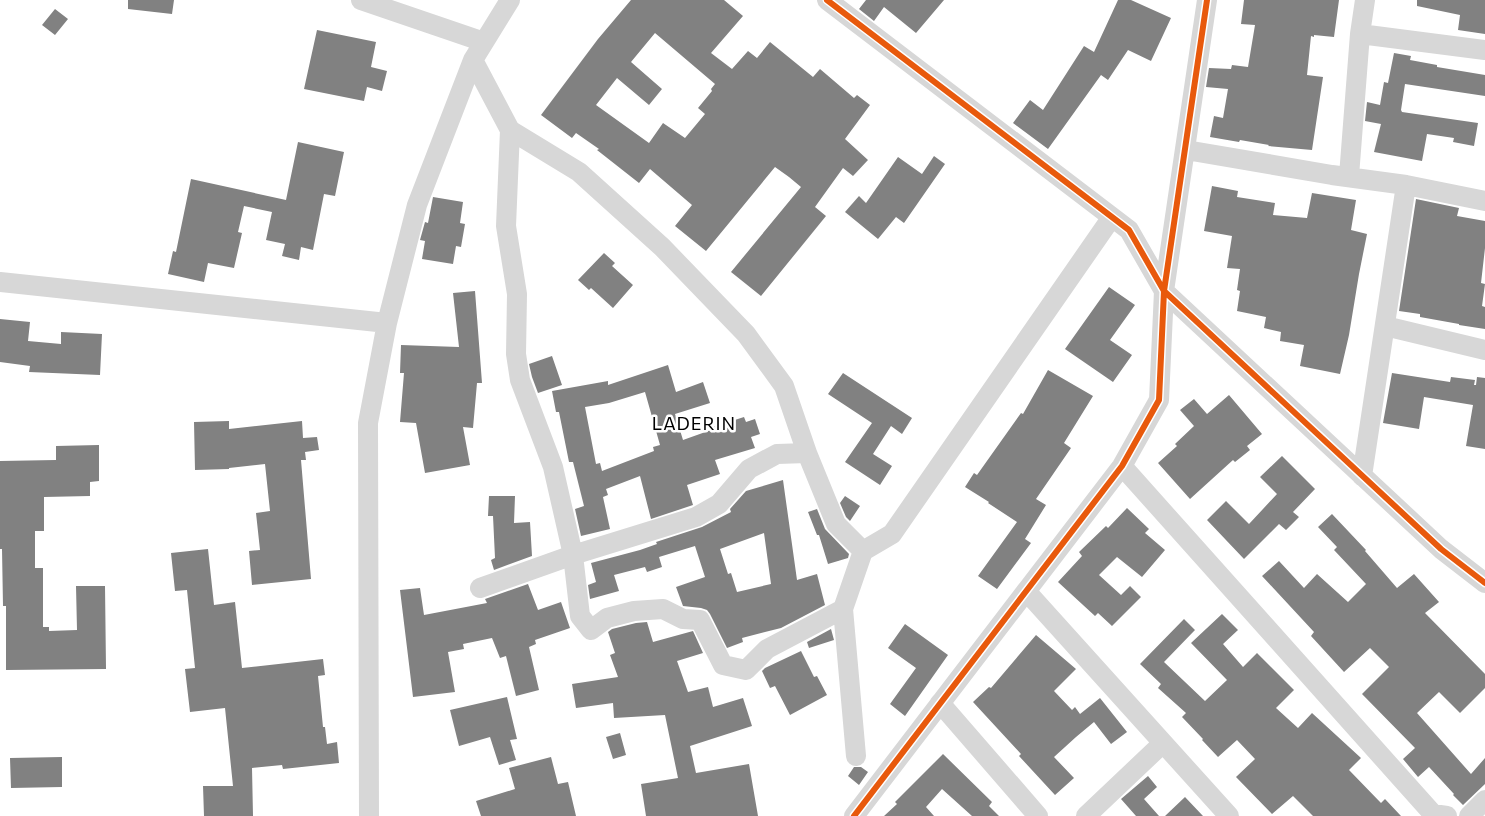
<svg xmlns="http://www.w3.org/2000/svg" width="1485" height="816" font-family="Commissioner,sans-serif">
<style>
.building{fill:#818181;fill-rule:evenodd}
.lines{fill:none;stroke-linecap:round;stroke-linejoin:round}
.minor{stroke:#d7d7d7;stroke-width:20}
.cycleway-casing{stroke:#fff;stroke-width:9}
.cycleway{stroke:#e8590c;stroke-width:6}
.labels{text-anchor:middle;stroke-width:5;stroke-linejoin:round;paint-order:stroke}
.quarter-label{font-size:18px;letter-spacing:1px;fill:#000;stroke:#fff}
</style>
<rect width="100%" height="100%" fill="#fff"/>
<path class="building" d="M128,0h46l-2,14 -44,-5z
M631,0h93l19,16 -32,37 21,16 16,-18 9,7 13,-16 43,35 7,-8 34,29 3,-3 13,10 -25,34 23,21 -15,16 -10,-8 -28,39 11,9 -65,80 -30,-24 70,-85 -12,-10 -14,-10 -69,84 -31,-25 17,-21 -42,-36 -11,14 -42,-33 2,-1 -23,-16 -4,5 -31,-23 57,-76zM655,33l60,51 -4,5 1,2 -14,17 7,6 -20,24 -22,-15 -14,20 -53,-38 21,-27 32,27 13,-16 -31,-27z
M866,0h78l-28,33 -32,-26 -10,14 -15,-12z
M1118,0h13l40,18 -20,43 -23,-11 -20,30 -7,-5 -53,74 -35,-26 17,-23 13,10 41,-64 10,6z
M1244,0h95l-5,37 -20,-2v2l-3,-1 -4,39 16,2 -11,73 -44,-4 1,-1 -29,-5 -1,2 -29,-5 4,-21 9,2 5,-29 -22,-2 3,-19 22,1 1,-4 16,2 7,-42 -14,-1z
M1417,0h68v34l-27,-4 2,-15 -43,-9z
M55,9l13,10 -13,16 -13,-10z
M317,30l59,12 -5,25 16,4 -5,20 -15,-4 -3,14 -60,-12z
M1394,53l17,3 -1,4 27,5v2l48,8v21l-80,-12 -4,26 1,2 76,11 -4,23 -21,-4 1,-4 -27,-4 -5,27 -48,-9 7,-28 -16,-3 2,-19 13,3 4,-23 4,1z
M298,142l46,10 -9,44 -11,-2 -11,56 -12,-3 -2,13 -17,-4 3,-12 -19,-4 6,-28 -28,-6 -6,26 4,1 -8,35 -26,-5 -4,19 -36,-8 5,-23 3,1 15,-73 95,21z
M934,156l11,8 -41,59 -8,-6 -18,22 -33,-27 14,-16 7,7 32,-46 24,17z
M1212,186l26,5 -1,6 38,6 -2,12 34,3 5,-25 44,7 -5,30 16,4 -8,40 -10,61 -9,39 -40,-8 4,-21 -24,-4 1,-9 -17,-4 2,-11 -29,-6 3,-20 -3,-1 3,-21 -13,-1 5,-32 -28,-5z
M433,197l30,5 -3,21 5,1 -4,23 -5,-1 -3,18 -31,-5 3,-18 -5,-1 5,-18 3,1z
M1416,199l43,9 -2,8 28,5v27l-4,35 4,1 -3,22 3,1v22l-26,-4v-1l-39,-7v-3l-21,-3z
M604,253l11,10 -3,3 21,19 -20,23 -22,-20 -2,2 -11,-10z
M1109,287l26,18 -25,35 22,15 -19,27 -48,-33z
M475,291l7,92h-5l-4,45 -10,-1 7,38 -45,8 -9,-50 -16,-1 4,-49h-4l1,-28 58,2 -6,-54z
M0,319l30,3 -2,19 33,3v-12l41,2 -2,41 -71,-3 1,-6 -30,-4z
M552,356l10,29 -24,8 -6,-16 -3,-13z
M668,365l8,27 27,-10 7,21 -35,11 8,26 28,-10 -1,-2 34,-11 2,5 9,-3 5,15 -9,3 4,11 -40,12 5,14 -33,11 6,20 -42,14 -11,-43 -34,13 2,6 -5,2 7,32 -29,7 -6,-27 9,-3 -11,-44h-4l-10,-50h-3l-4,-21 56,-10v4zM645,392l15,53 -7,2 1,4 -52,20 -2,-8 -4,1 -11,-57 24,-4z
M1048,370l45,26 -29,47 7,5 -35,51 10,6 -21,34 6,4 -34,46 -19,-13 39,-54 -29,-19 1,-1 -24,-15 9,-14 3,2 44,-62 2,1z
M843,373l69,45 -10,16 -11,-8 -18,28 19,12 -12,19 -35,-23 27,-39 -44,-29z
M1392,373l58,9 1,-5 24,3 -1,5h2l1,-8 8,1v71l-19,-3 7,-41 -49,-8 -5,32 -36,-6z
M1229,395l33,39 -15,12 3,4 -15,12 -2,-2 -43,39 -32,-36 19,-17 -2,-2 19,-18 -14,-16 14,-11 13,15z
M229,421v8l73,-8 1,17 14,-1 2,13 -14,2 1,8h-5l10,119 -59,6 -3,-34 11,-1 -4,-37 14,-2 -5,-47 -36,4v1l-34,1 -1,-48z
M99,445v36l-9,1v14l-46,1v34h-9v37h8v59h6v4l28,-1 -1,-44h29l1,83 -100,1v-64h-3l-1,-57h-2v-88l56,-1v-14z
M1282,456l33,33 -22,23 6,5 -13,13 -7,-6 -35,35 -37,-39 19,-19 23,23 28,-30 -17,-17z
M783,480l14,100 20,-6 8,31 -44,23 -39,10 1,4 -16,6 -17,-34 -3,-4 -6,-2 -18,-2 -7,-19 29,-10 -10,-31 -36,11 3,10 -15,5 -2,-5 -31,8 5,16 -29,8 -2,-14 8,-3 -5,-19 49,-13 17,-6 -1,-2 46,-15 29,-15 -1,-3 16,-18zM764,533l7,51 -34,8 -6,-19 -3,1 -8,-25z
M489,496h26l-1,27 16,-1 2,34 -38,14 -3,-10 4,-2 -2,-42h-5z
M845,496l15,10 -10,15 -4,-4 -6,-14z
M1127,508l22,21 -4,4 20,17 -23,27 -25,-20 -18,18 22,20 9,-9 11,11 -29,29 -14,-13 -3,3 -37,-34 24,-26 -3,-4 27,-26 2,2z
M817,509l8,20 24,25 -1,4 -20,6 -9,-29h-2l-9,-23z
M1332,514l34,36 -1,1 32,37 17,-14 25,28 -14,11 60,61v14l-25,25 -21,-21 -22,21 54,61 14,-16v26l-22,21 -10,-10 1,-1 -25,-27 -11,10 -15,-18 12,-11 -53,-54 27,-27 -19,-19 -26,24 -33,-36 3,-4 -52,-56 17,-15 25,27 13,-14 31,28 18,-18 -32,-34 3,-3 -19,-20z
M208,549l6,56 21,-3 7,66 81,-9 2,16 -7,1 5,51h2l2,17 10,-2 2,21 -56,6 -1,-4 -30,3 1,48h-49l-1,-30h30l-8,-78 -35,4 -5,-43 10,-1 -8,-78 -12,1 -4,-38z
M528,584l10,26 23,-8 9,26 -35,12 1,4 -7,3 10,43 -23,6 -10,-40 -6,2 -8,-20 -29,6 1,5 -16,3 7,40 -42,5 -13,-107 20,-2 4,27 63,-12 -2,-4z
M1222,614l16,16 -15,14 20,23 14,-14 37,37 -18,18 22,20 14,-15 49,45 -12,12 32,33 4,-4 16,17h-88l-20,-20 -21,18 -36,-37 19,-18 -18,-19 -19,17 -16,-17 1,-1 -21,-22 4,-4 -28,-25 3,-4 -21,-20 44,-45 11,11 -31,32 41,39 22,-21 -36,-37z
M647,622l6,20 40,-11 10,22 -26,8 11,31 20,-5 5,20 30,-9 9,28 -62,20 6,27 53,-9 9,52h-112l-5,-32 37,-6 -13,-63 -51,3 -1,-15 -37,5 -4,-24 46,-7 -8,-22 5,-2 -7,-21 4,-3 24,-6z
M905,624l43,31 -43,61 -15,-12 26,-36 -28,-20z
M831,629l3,11 -25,8 -2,-6z
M1036,635l40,34 -22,22 18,19 3,-3 5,7 20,-16 27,34 -16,12 -17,-22 -18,15 -22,20 20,21 -19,17 -36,-39 2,-2 -48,-52 16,-15 2,1z
M801,651l13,26 3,-1 10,19 -37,20 -15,-29 -5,2 -8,-17 3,-3z
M507,697l10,42 -7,1 6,20 -17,5 -9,-28 -31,9 -9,-36z
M620,733l6,22 -13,4 -7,-22z
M943,754l49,48 -3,4 10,10h-27l-30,-27 -16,18 8,9h-50l13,-12 -2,-2z
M62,757v30l-51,1 -1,-30z
M551,757l7,27 10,-2 8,34h-95l-5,-15 39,-12 -6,-21z
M854,767h7l7,5 -9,13 -11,-9z
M1148,776l9,11 -13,12 15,17h-23l-15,-17z
M1185,797l18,19h-38z"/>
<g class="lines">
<path class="minor" d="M361,0l123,42
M827,0l302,230 35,61 277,258 44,34
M1360,34l125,16
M473,60l37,70 69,42 83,75 84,87 38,52 23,67 29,71 27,27
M510,130l-4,96 11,68 -1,60 4,26 33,87 20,88 7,61 11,14 16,-12 27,-7 29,-2 20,10 17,1 23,45 23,5 21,-21 76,-40
M1186,150l146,25 74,10 79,16
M1349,176l11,-142 5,-34
M0,282l387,41
M1385,326l100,24
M1122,466l311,348 14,2
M1362,476l44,-291
M480,588l93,-33 123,-38 23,-13 30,-35 28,-15 30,-1
M1026,591l203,225
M940,703l98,113
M856,756l-13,-147 20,-58 29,-17 220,-317
M369,816l-1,-393 19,-100 30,-118 56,-145 37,-60
M854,816l268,-350 37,-66 5,-109 43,-291
M1086,816l77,-73
M1469,816l16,-16"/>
<defs>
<path id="cycleway" d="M827,0l302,230 35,61 277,258 44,34
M854,816l268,-350 37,-66 5,-109 43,-291"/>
</defs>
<use href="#cycleway" class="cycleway-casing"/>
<use href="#cycleway" class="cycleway"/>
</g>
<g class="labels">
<g class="quarter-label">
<text x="694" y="430">LADERIN</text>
</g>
</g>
</svg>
